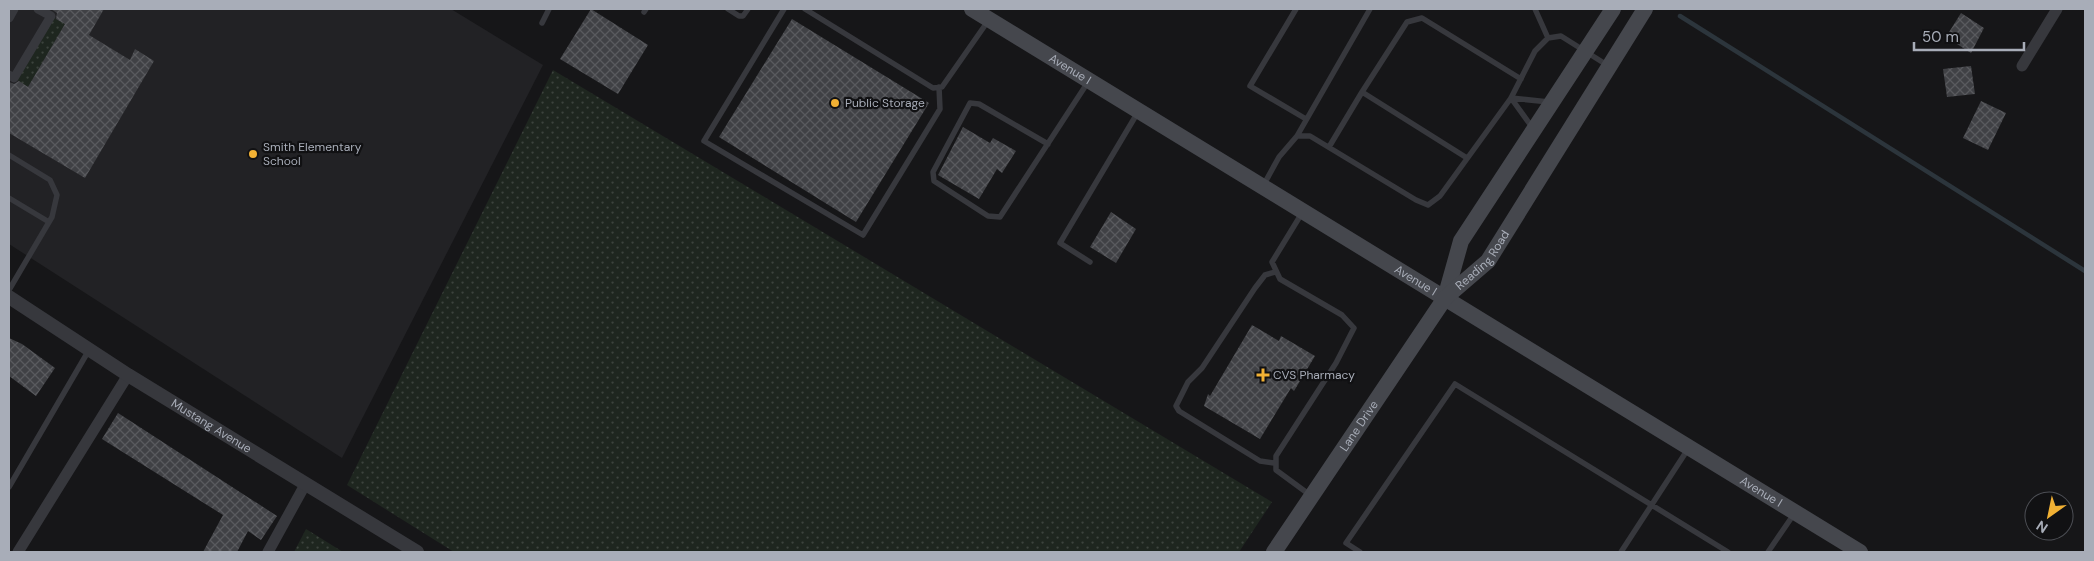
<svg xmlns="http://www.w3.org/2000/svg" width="2094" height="561" font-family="'DM Sans',sans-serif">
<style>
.built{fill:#222225}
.grass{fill:url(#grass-dots)}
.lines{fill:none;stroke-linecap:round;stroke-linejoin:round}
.stream{stroke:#2c353c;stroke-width:4.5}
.building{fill:url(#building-cross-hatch)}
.service{stroke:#37383d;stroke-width:5.5}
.pedestrian{stroke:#37383d;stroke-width:9}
.minor{stroke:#37383d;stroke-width:11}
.tertiary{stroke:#37383d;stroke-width:14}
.secondary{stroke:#45474d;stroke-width:16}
.poi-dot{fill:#f2b134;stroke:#111113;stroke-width:2}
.labels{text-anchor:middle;stroke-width:4.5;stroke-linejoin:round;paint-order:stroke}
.street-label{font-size:12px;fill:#a8adb8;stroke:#111113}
.poi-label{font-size:12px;fill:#a8adb8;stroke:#111113;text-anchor:start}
</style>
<defs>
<pattern id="grass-dots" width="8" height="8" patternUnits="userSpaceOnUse" patternTransform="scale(1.25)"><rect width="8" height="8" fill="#1e261f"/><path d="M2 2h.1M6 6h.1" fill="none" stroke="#3c433d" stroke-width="1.8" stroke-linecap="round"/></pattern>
<pattern id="building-cross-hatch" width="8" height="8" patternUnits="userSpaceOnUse" patternTransform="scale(1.25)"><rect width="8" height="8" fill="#404145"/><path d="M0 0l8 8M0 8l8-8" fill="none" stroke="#595a5e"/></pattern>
</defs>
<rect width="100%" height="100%" fill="#161618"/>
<path class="built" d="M9,9h442l92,56 -201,393 -333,-214z"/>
<path class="grass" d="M51,16l14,8 -37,63 -14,-9z
M553,70l719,432 -33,50h-785l-107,-67z
M306,529l37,23h-49z"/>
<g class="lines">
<path class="stream" d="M1680,16l405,255"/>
</g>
<path class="building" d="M51,9h53l-15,26 41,25 5,-11 19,12 -69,117 -76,-45v-51l5,2 5,-3 9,6 37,-63 -9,-5 1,-6z
M591,9l57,36 -30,49 -58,-35z
M1961,13l23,15 -13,25 -25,-16z
M792,19l137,84 -73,119 -137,-85z
M1971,66l4,28 -28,3 -4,-28z
M1981,101l25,12 -18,37 -25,-12z
M963,127l27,16 3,-5 23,13 -14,22 -5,-4 -18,30 -41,-24z
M1111,212l25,17 -20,34 -26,-16z
M1252,325l27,16 2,-5 34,20 -21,35 -3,-3 -31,51 -56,-33 4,-12 2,2z
M9,338l13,6 33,24 -19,28 -27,-20z
M118,413l159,103 -16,24 -13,-9 -11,21h-34l20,-37 -121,-76z"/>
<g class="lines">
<path class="service" d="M728,9l11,7h4l5,-7
M784,9l-80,132 159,94 77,-126 -1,-22
M805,9l128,79 9,-1 46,-66
M1296,9l-46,77 56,33
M1535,9l13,29
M644,12l2,-3
M542,23l7,-14
M1362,92l45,-70 15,-4 99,61
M1511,98l38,4
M1511,98l21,29
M1297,136l73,-127
M1048,144l-69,-40 -9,-1 -37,69 1,9 54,35 12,1 88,-135
M1329,147l33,-55 105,66
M9,155l41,25 7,15 -5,22 -43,73
M1263,186l16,-29 18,-21h13l106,64 12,5 12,-9 71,-98 24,-47 13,-13 13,-2 46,29
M9,198l40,24
M1302,213l-30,49 8,17 62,36 12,13 -18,35 -60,93v14l34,25
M1090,262l-30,-19 78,-131
M1274,463l-14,-2 -81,-50 -3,-5 12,-24 14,-14 53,-80 10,-13 10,-3
M9,487l80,-137
M1360,552l-14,-9 109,-159 273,168
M1621,552l67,-103
M1768,552l26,-38"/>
<path class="pedestrian" d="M9,18l5,-9
M9,75l5,3 37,-62 -13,-7"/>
<path class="minor" d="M2022,66l35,-57
M18,552l110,-177
M268,552l38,-69"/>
<path class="tertiary" id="s1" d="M9,297l119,78 289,177"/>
<g class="secondary">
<path id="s2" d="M972,9l888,543"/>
<path d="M1445,298l16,-57 152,-232"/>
<path id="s3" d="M1274,552l171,-254 43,-37 157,-252"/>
</g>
</g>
<g class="poi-dot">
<circle cx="835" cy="103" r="5"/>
<circle cx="253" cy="154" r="5"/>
<path d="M1260.5 367.5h5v5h5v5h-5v5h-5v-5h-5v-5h5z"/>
</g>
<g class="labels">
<g class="street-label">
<text dy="4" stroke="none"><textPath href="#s2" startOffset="115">Avenue I</textPath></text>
<text dy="4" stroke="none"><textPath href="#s3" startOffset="360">Reading Road</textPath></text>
<text dy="4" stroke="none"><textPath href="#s2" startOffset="520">Avenue I</textPath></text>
<text dy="4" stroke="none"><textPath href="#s3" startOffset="152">Lane Drive</textPath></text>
<text dy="4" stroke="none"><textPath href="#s1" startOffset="240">Mustang Avenue</textPath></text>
<text dy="4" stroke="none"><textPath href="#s2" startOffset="925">Avenue I</textPath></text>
</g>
<g class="poi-label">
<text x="845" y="107">Public Storage</text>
<text x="263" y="151">Smith Elementary<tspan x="263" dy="14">School</tspan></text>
<text x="1273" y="379">CVS Pharmacy</text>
</g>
</g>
<rect width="2094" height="561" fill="none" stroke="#a8adb8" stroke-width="20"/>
<g transform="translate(2049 516) rotate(213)"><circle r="24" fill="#111113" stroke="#4d4f55"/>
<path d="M0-4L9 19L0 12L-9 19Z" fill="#f2b134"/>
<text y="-8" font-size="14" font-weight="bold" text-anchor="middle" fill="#a8adb8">N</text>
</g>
<path d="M1914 42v8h110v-8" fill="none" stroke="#a8adb8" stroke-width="2.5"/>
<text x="1922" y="42" font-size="15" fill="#a8adb8" stroke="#111113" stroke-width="4" paint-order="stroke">50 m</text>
</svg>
